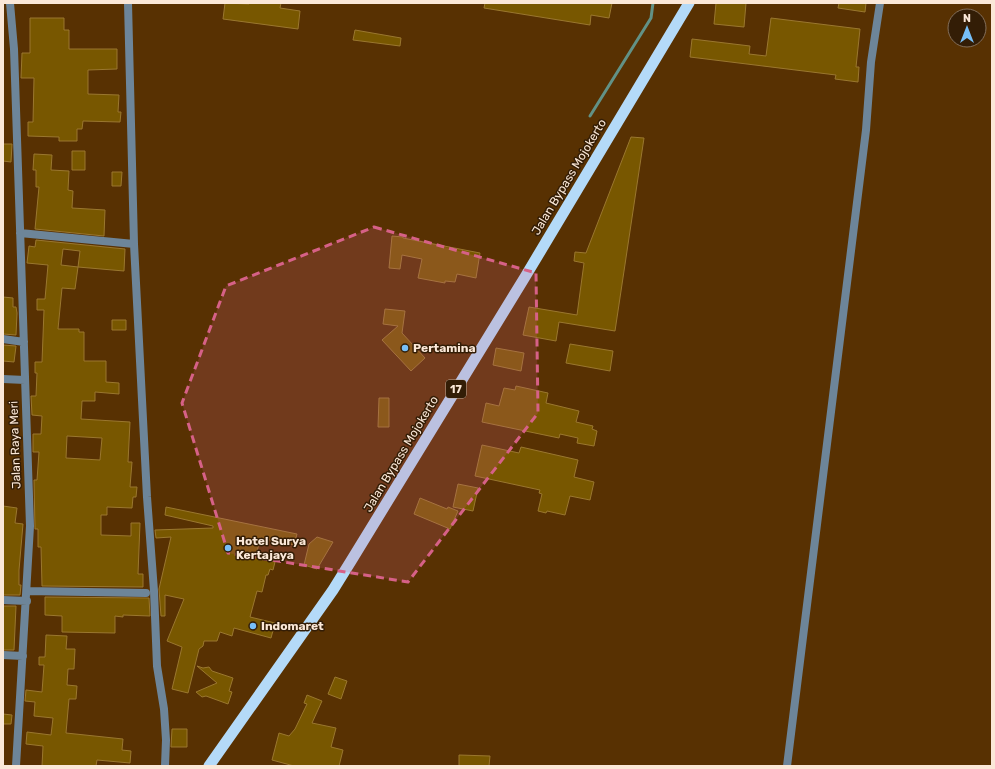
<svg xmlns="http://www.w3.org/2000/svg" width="995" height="769" font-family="Rubik,sans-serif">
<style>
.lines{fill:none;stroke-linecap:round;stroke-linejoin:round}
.stream{stroke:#629286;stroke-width:3}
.building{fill:#785700;stroke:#9a772f;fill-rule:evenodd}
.minor{stroke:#6d8599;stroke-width:8}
.trunk{stroke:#b4daf8;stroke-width:11}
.marked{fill:#d66187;fill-opacity:0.2;stroke:#d66187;stroke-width:3;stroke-dasharray:8 5;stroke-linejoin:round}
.poi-dot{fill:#77bff7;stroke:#331d06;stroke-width:1.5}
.labels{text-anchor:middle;stroke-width:3;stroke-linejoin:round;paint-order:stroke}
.shield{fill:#331d06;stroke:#bfab99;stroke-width:1}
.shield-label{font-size:11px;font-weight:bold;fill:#fbe8d8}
.street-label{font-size:12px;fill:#fbe8d8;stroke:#331d06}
.poi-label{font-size:12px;font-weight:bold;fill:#fbe8d8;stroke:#331d06;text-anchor:start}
</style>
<rect width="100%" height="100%" fill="#583102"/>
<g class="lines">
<path class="stream" d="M590,116l61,-98 2,-15"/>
</g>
<path class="building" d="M225,3l24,1v-1h32l-1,5 20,3 -2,18 -75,-10z
M485,3h127l-3,15 -18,-3 -1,10 -106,-17z
M716,3h30l-2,24 -30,-3z
M839,3h27l-1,9 -27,-4z
M30,18h34v12h5v19h48v20l-29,1v24l31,1 -1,17h3l-1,10 -37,-1 -1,8h-5v12h-18v-4l-31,-1v-14h5l1,-44h-13l1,-25h8z
M771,18l89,11 -4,38h3l-1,15 -23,-3 1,-4 -146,-18 2,-18 58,7 -1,8 17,2z
M355,30l46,8 -1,8 -47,-6z
M631,137l13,1 -29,193 -56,-9 -3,19 -33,-6 6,-28 48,8 7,-52 -10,-2 1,-9 11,1z
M3,144h9l-1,18 -8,-1z
M72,151h13v19h-13z
M34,154l18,1 -1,15 18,1 -1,19 5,1 -1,17 33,2 -1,26 -69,-7 4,-42h-3v-17h-3z
M112,172h10l-1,14h-9z
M392,236l11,1v1l77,15 -4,25 -19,-4 -2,8 -10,-1v2l-27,-5 4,-19 -20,-4 -2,14 -11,-1z
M36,240l89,9 -1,22 -46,-4 2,-16 -17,-2 -2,16 17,2 -3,22 -13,-1 -4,41h21v3h5v29h22v21l13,1v11l-24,-2v9h-13l-1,18 49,3 -2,40h4l-2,25h7l-1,10h-3l-1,11 -25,-1v8h-6v20l30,1v-13h9l-2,51h5v13l-101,-1 -1,-39h-3v-18h-3l-1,-49h3l2,-28h-6v-18h8l1,-18 -10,-1 -1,-19h5l1,-23h-2v-11h7l2,-52h-7v-11h8l3,-34 -21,-2 2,-17 6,1zM67,436l35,2 -2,22 -34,-2z
M3,297l10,1v9h3l1,6 -1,22 -13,-1z
M385,309l20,2 -3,22 23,25 -14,13 -29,-31 16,-14 -15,-2z
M112,320h14v10h-14z
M570,344l43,7 -3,20 -44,-8z
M3,345l13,1 -2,16 -11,-1z
M496,348l28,5 -3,18 -28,-6z
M516,386l32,7 -2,10 33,8 -3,11 17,4 -1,3 5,2 -3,15 -17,-3 1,-5 -18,-4 -1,4 -77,-16 4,-19 13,3 5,-18 11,2z
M379,398h10v29h-11z
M482,445l37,8 2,-6 57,13 -4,17 20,5 -4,18 -20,-4 -5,19 -18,-4 -1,2 -8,-2 4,-17 -3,-1 1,-3 -65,-14z
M458,484l20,4 -5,23 -20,-4z
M420,498l27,11 1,-2 10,4 -8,18 -36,-15z
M3,506l14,2 -2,15 8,1 -4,46v15h2l-1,10h-17z
M166,507l131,27 -3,11 -34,-7 -4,19 19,5 -2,8 -3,-1 -2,6h-2l-4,17 -5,-1 -7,26 25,6 -4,15 -37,-10 -2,8 -12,-4 -3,9h-13l-1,5 -4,3 -11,44 -16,-4 10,-42 -15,-6 17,-42 -19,-4v21h-4l-2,-27 12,-52 -15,1 -1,-8 58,-2v-2l-48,-11z
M317,537l16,5 -16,27 -13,-4 5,-21z
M45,597l104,1 1,18 -27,-1v2l-8,-1v17l-53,-1v-16l-17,-1z
M3,606h13l-2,44h-11z
M46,635l21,1 -1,13h9l-1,20h-6l-1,16 10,1 -1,13h-7l-3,34 57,6 -1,11 9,1 -1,12 -33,-3 -1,6h-54l1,-20 -17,-2 1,-12 24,3 2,-17 -19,-2 1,-14 -10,-1 1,-11 16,2 2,-27h-5v-8h6z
M197,666l6,2 6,-1 3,4 21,7 -4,13 3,1 -4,12 -22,-8 -4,1 -6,-5 21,-9z
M335,677l12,4 -6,18 -13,-5z
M307,695l15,6 -10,22 24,5 -5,19 12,3 -4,16h-45l-22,-6 7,-27 10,3 6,-7 12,-25 -3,-1z
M3,714l9,1 -1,9h-8z
M172,729h15v18h-16z
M459,755l31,1 -1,10h-30z"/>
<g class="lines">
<path class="minor" d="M10,3l4,46 16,477 -14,240
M128,3l6,241 13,253 7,94 3,75 7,43 2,31 -1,26
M20,233l114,11
M3,339l21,3
M3,379l22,1
M27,591l119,2
M3,600l24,1
M3,655l20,1
M787,766l79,-636 5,-68 9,-59"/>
<path class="trunk" d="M209,766l124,-176 18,-29 174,-284 164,-274"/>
</g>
<path class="marked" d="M374,227l162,46 2,140 -130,169 -180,-29 -46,-150 44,-117z"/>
<g class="poi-dot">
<circle cx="405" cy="348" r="4"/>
<circle cx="228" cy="548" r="4"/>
<circle cx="253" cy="626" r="4"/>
</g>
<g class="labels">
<rect class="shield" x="446" y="380" width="20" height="18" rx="3"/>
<g class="shield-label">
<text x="456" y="393">17</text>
</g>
<g class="street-label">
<text transform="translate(569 177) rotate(-59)" y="4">Jalan Bypass Mojokerto</text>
<text transform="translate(15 445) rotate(-92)" y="4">Jalan Raya Meri</text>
<text transform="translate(401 454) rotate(-59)" y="4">Jalan Bypass Mojokerto</text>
</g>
<g class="poi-label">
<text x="413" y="352">Pertamina</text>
<text x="236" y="545">Hotel Surya<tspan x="236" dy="14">Kertajaya</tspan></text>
<text x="261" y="630">Indomaret</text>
</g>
</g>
<rect width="995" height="769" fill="none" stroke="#fbe8d8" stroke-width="8"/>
<g transform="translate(967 28)"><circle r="19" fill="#331d06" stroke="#836e5a"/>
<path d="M0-3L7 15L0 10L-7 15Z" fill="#77bff7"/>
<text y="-6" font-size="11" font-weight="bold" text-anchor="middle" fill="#fbe8d8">N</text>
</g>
</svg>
